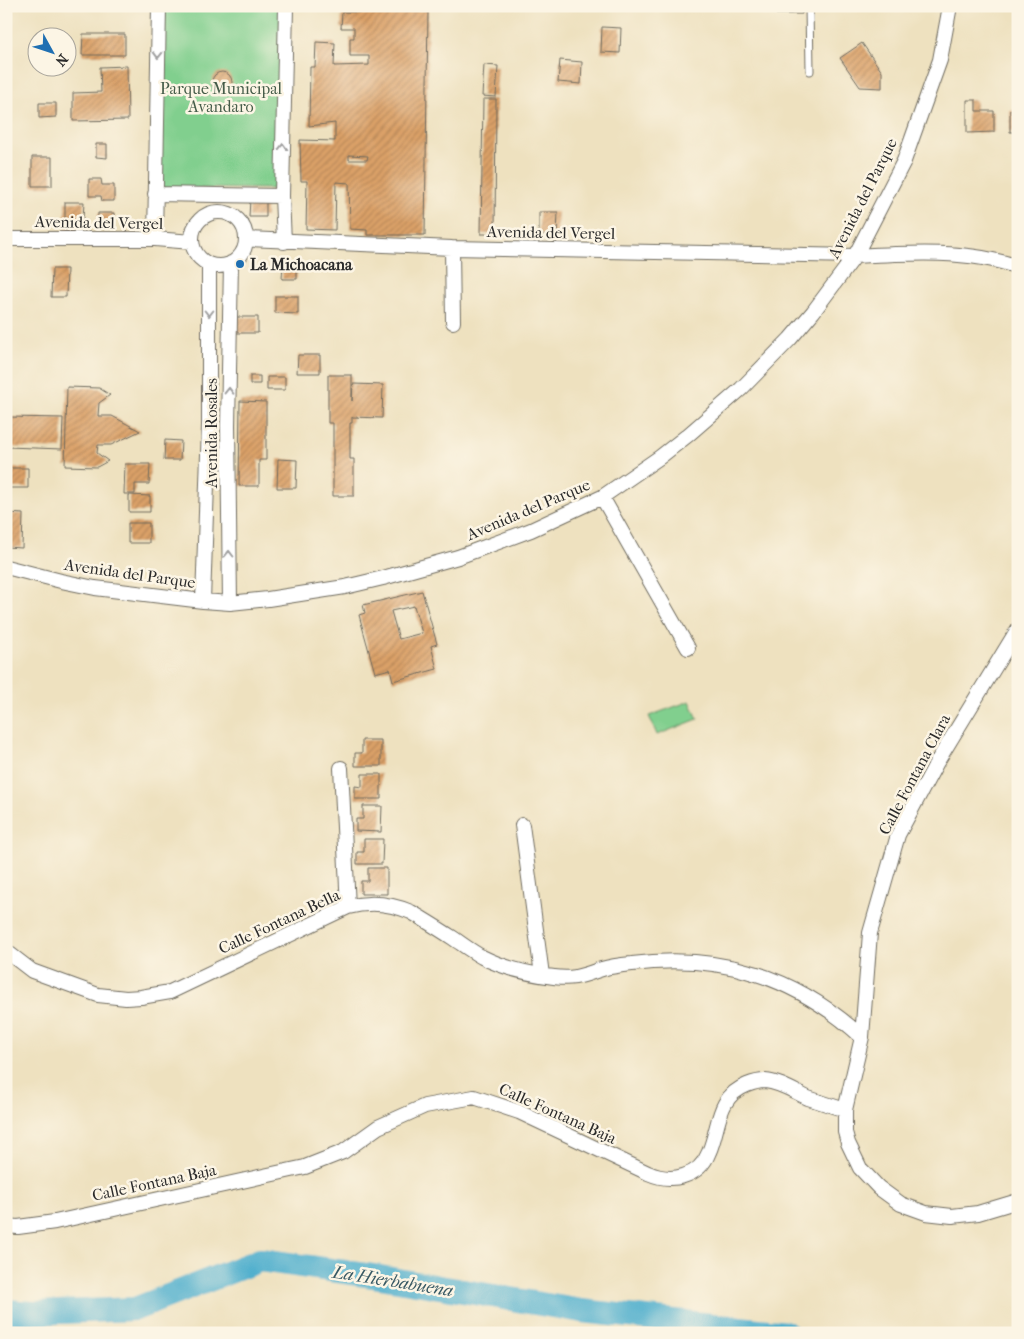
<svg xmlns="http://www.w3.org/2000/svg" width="1024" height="1339" font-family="'IM FELL French Canon',serif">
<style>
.park{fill:#81cf8e;stroke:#567d5c}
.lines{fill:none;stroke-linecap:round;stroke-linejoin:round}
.river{stroke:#4fafcd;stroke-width:24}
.building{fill:url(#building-hatch);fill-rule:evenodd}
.lane-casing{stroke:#6f6b5f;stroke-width:9}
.street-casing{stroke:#6f6b5f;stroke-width:16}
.lane{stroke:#fff;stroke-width:7}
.street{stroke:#fff;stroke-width:14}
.oneway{stroke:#a0a0a0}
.poi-dot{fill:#1f6fb2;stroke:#fcf5e5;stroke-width:2}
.labels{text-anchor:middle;stroke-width:5;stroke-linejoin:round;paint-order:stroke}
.park-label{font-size:16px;fill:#455c49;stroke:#fcf5e5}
.street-label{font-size:16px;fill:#2b2b2b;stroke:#fcf5e5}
.poi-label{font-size:16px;font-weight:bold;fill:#2b2b2b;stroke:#fcf5e5;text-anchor:start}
.water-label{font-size:18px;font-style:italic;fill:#385964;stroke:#fcf5e5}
</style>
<defs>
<pattern id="building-hatch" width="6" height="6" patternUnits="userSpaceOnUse" patternTransform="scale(1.25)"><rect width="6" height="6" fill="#dba168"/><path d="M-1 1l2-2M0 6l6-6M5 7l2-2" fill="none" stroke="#b28356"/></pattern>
</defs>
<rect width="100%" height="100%" fill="#fcf5e5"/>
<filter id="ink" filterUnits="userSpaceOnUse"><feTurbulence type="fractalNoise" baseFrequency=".02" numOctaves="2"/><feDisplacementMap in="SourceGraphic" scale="10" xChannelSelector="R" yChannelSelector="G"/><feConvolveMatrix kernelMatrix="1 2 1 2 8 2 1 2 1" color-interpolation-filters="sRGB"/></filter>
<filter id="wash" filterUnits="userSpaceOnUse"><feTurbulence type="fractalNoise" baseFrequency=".0096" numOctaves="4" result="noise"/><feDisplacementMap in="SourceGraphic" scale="20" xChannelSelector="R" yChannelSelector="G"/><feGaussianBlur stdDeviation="1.12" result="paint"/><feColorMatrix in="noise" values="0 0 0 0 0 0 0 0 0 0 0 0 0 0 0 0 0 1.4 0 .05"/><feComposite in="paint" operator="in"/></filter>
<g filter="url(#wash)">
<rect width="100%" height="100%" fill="#eee1bf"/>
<path class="park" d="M162,6h122l-3,183 -124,-1z
M690,701l8,18 -41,16 -8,-19z"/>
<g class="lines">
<path class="river" d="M6,1311l28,2 101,-4 125,-49 120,17 202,34 205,22"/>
</g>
<g id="blocks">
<path class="building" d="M370,6h42v4h16l-3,225h-58v-5l-17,-1 -1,-46 -13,-1 -1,48 -29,-1 1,-48h-6l-1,-41 35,1v-18l-26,3 1,-59h5l1,-25 19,1 -1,23 35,-1v-9h-19v-18h4v-10h-13l1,-16h27zM349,155l19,1 -1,4h-18z
M776,6h26v8h-26z
M909,6h26v3l-26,-1z
M602,27l19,1 -1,25 -19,-1z
M83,34h42v21h-43z
M862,43l20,29v16l-22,-1 -20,-29z
M560,60l22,2 -1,22 -23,-2z
M484,65l14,1 -2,31 -14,-1z
M127,66l1,54 -55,1v-28l28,-1 -1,-25z
M212 82a10 10 0 1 1 20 0a10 10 0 1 1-20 0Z
M483,99h13l-1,135h-14z
M967,100h9v11h18v21l-27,1z
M39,103h17v14l-17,1z
M1010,110h8v22h-8z
M96,144h11v14l-11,-1z
M32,157h20v29h-20z
M6,165h3l1,31h-4z
M89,179h12l1,6h12v16h-12l-1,-5h-12z
M250,199h16v18h-17z
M65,202h19l-1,17h-7v12h-11z
M539,212h19l-1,23h-18z
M98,213h16v15h-16z
M283,263h14v16h-15z
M52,269h15l-1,28h-15z
M275,296h23v18l-23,-1z
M237,317h21v16h-22z
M298,355h22v18h-23z
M328,375h24v26l1,-17 30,1 -1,33 -30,-1v6h-2v36h4v37h-21v-73h-5z
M250,376h10v8h-10z
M267,377h18v13h-18z
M67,387l32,1 11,7 -11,8 -1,13h14l28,15 -29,14h-13l-1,8 11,8 -11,6 -32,-1z
M240,401l26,1v58h-7v26h-20z
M8,417l55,1 -1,31 -55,-2z
M165,440l16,1 -1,19h-16z
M278,459l19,1 -1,28h-19z
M125,464h25l-1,20h-14v10h-11z
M9,468h19v20h-19z
M129,495l21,1v16h-21z
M8,513l15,1 -1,34 -16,-1z
M128,523h21v20h-21z
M422,591l15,53 -6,2 6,23 -44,12 -3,-12 -15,4 -16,-58 6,-2 -2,-8zM414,606l8,27 -23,6 -8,-28z
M362,740h19v26h-26v-13h7z
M362,774h19v25h-26v-13l7,1z
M363,806h19l-1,26 -25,-1v-12h7z
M364,839h19l-1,25h-25v-12h7z
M368,868h19v26h-26v-13h7z"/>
</g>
</g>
<g filter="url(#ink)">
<use href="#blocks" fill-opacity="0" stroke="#6f6b5f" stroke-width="1"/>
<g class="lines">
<defs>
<path id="lane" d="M809,6l1,65"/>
<path id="street" d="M155,194l127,2
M192 239a27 27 0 1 1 54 0a27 27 0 1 1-54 0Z
M6,239h149l37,3
M155,239l4,-233
M246,239l206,9 403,8c52,-3 113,-7 163,11
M284,242l-2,-46 4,-190
M452,248l1,74
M602,497l86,151
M6,567l55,14 34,7 108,13 27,2 38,-4 77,-12 38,-9 75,-21 73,-27 71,-33 58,-40 28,-22 53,-46 49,-50 23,-27 42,-56 49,-95 36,-101 10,-54
M203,601l6,-176v-160
M230,603l-2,-178 3,-162
M1018,629l-81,133 -39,73 -28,98 -8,104 -17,73v22l3,11 12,25 19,20 22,16 25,9 26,3 26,-3 40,-12
M341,768l7,139
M522,825l20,150
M6,951l26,20 66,24 28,3 15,-1 29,-5 178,-85c22,-6 42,-4 63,5 14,8 28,17 42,26 9,6 18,13 29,19 22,11 47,17 72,20 21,3 29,-2 48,-8 10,-3 20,-4 30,-5 89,-11 163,12 230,73
M6,1226l12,1 37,-5 250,-55 38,-15 35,-25 47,-21 49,-9 45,15 129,61c23,10 51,5 61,-21 11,-25 7,-55 38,-67 5,-2 12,-4 18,-4 15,1 30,11 43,17 12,4 25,8 37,12"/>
</defs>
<use href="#lane" class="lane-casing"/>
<use href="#street" class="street-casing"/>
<use href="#lane" class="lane"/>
<use href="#street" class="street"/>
</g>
<defs><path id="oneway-chevron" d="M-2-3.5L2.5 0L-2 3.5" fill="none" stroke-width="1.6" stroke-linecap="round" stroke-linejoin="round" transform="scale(1.25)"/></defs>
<g class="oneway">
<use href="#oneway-chevron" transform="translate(158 55) rotate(91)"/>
<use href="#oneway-chevron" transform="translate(283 147) rotate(-89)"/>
<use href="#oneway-chevron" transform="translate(209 313) rotate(90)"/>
<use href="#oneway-chevron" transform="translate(229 391) rotate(-89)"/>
<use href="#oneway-chevron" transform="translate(229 554) rotate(-90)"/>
</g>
</g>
<circle class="poi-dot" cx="240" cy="264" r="5"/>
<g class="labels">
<g class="park-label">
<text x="221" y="94">Parque Municipal<tspan x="221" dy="18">Avandaro</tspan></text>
</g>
<g class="street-label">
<text transform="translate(862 198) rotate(-63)" y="6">Avenida del Parque</text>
<text transform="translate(99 222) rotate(1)" y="6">Avenida del Vergel</text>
<text transform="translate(551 232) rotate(1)" y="6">Avenida del Vergel</text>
<text transform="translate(211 433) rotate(-90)" y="6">Avenida Rosales</text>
<text transform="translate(528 509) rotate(-23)" y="6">Avenida del Parque</text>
<text transform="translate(130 573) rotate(8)" y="6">Avenida del Parque</text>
<text transform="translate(914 774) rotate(-62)" y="6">Calle Fontana Clara</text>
<text transform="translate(279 921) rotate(-25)" y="6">Calle Fontana Bella</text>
<text transform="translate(558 1113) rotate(24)" y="6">Calle Fontana Baja</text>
<text transform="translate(154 1182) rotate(-12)" y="6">Calle Fontana Baja</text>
</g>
<g class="poi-label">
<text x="250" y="270">La Michoacana</text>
</g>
<g class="water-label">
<text transform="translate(393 1281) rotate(9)" y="6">La Hierbabuena</text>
</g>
</g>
<rect width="1024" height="1339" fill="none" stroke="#fcf5e5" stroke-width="25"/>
<g transform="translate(52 52) rotate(130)"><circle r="24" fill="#fcf5e5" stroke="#a8a49b"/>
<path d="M0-4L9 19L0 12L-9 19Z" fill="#1f6fb2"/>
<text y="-8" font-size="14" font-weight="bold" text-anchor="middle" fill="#2b2b2b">N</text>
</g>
</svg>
